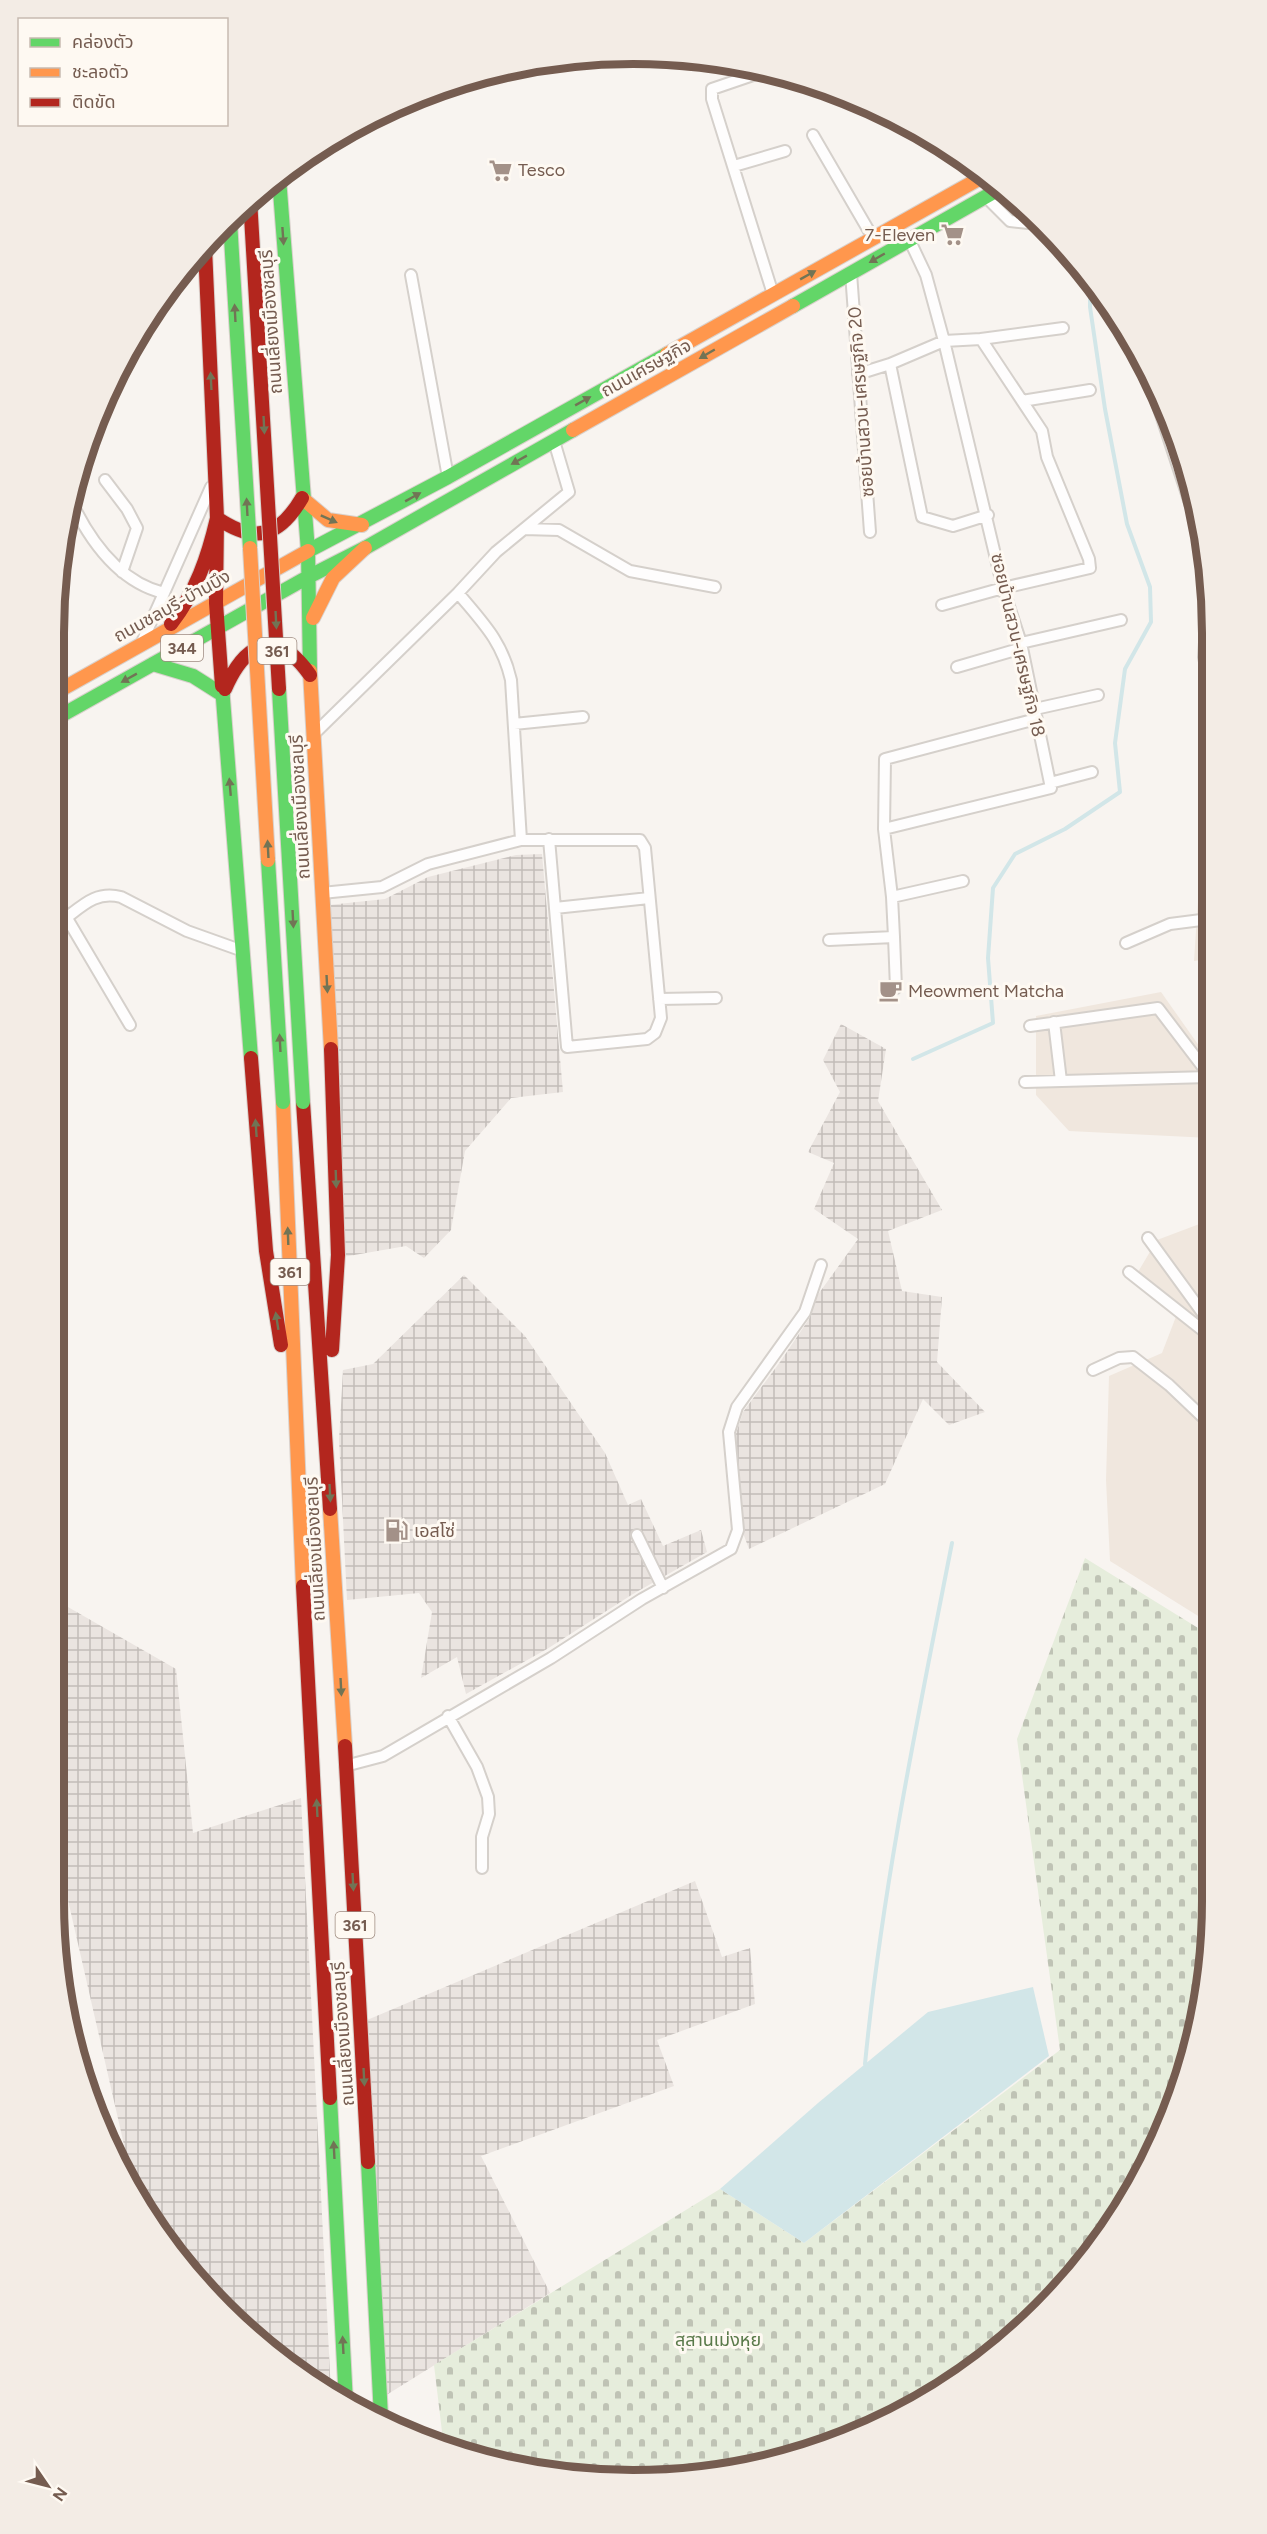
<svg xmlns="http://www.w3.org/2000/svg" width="1267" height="2534" font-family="Figtree,'Noto Sans Thai',sans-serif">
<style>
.residential{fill:#f0e7de}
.industrial{fill:url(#industrial-grid)}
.cemetery{fill:url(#cemetery-stones)}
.water{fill:#d2e6e8}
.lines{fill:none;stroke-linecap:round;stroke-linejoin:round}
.stream{stroke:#d2e6e8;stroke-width:4}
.street-casing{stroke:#d5d0cb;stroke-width:14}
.fast-casing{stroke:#d9d1cc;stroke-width:16}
.slow-casing{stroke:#d9d1cc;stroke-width:16}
.jam-casing{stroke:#d9d1cc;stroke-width:16}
.street{stroke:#fefdfd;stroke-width:10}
.fast{stroke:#63d668;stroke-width:14}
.slow{stroke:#ff974d;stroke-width:14}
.jam{stroke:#b3261e;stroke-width:14}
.fast-bridge-casing{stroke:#d9d1cc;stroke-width:16;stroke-linecap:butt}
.slow-bridge-casing{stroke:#d9d1cc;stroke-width:16;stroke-linecap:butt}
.jam-bridge-casing{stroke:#d9d1cc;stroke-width:16;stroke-linecap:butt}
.fast-bridge{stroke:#63d668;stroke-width:14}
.slow-bridge{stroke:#ff974d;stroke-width:14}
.jam-bridge{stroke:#b3261e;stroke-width:14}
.oneway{fill:#717455}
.labels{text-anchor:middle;stroke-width:6;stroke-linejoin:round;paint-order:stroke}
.shield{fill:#fef9f2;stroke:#9e8b81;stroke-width:1.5}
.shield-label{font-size:16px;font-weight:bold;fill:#755c50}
.poi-label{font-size:18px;fill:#755c50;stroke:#fef9f2;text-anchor:start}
.street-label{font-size:18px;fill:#755c50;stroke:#fef9f2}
.park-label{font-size:18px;fill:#597949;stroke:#fef9f2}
.rim{fill:none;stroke:#755c50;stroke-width:8}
</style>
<defs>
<pattern id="industrial-grid" width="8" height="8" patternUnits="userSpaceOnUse" patternTransform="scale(1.5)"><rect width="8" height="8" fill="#eae4e0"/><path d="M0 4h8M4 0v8" fill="none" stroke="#c2bcb8"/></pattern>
<pattern id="cemetery-stones" width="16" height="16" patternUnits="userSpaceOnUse" patternTransform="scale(1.5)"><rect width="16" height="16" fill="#e6eddc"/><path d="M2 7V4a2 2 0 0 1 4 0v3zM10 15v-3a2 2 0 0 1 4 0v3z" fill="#bfc3b5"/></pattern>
</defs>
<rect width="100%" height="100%" fill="#f8f4f0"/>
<path class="residential" d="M1209,851v108l-15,2 7,-106z
M1161,992l48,68 1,78 -141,-7 -33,-36v-79z
M1210,1220l1,404 -101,-63 -4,-81 3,-104 53,-23 15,-39 -42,-37 22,-37z"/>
<path class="industrial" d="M542,854l21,238 -52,6 -46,53 -14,79 -27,28 -18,-12 -63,11 -14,-352 56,-6 43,-22 88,-22z
M841,1024l45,25 -8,52 64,109 -54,21 14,60 40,6 -5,65 48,50 -36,13 -26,-26 -38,85 -136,65 -6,-16 -8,-96 8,-25 37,-50 29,-43 8,-23 41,-57 -44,-30 20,-46 -26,-11 32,-60 -17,-32z
M464,1275l61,61 80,117 23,52 13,-6 22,47 38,-16 6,22 -74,42 -86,55 -81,45 -9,-37 -36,21 11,-66 -13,-19 -72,7 -8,-160 4,-70 30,-6z
M54,1599l122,70 17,164 108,-35 30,595 -80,-57 -77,-82 -44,-83 -76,-332z
M695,1881l27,76 28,-9 5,56 -98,36 17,46 -193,70 69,137 -170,106 -20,-376z"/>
<path class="cemetery" d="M1085,1558l126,78 1,302 -19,112 -40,106 -109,154 -155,110 -180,55 -189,-6 -77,-29 -9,-75 286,-176 84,54 256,-193 -43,-311z"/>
<path class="water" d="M1033,1987l16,69 -245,187 -84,-54 98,-86 110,-91z"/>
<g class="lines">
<path class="stream" d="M913,1059l80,-36 -5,-65 5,-70 22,-34 50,-25 55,-37 -5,-49 10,-74 26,-47 -1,-35 -23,-63 -22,-115 -15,-102v-25
M865,2064c17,-175 53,-348 87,-521"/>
<defs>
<path id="street" d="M765,71l-53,18v10l61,195
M813,135l60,103
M734,166l51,-15
M986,197l24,24 28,3
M851,273l19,259
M411,275l37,202
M981,339l82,-11
M1147,372l58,177 3,42
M858,374l32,-10
M1022,401l68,-11
M105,480l22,29 10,19 -15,44
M71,501c19,40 48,81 93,92l47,-106
M524,529l35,1 71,41 85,16
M458,593c25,30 44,48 53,87l10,160
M1208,599l-4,58 4,20
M942,605l61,-17 87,-20 -1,-9 -42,-102 -5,-26 -61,-92 -37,2 -54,23 32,153 31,9 35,-11
M142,642l22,-49
M1021,643l100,-23
M957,667l65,-19
M1035,709l63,-14
M514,724l69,-7
M314,734l144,-141 38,-41 73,-60 -15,-51
M1050,783l42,-11
M884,829l1,-70 151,-40
M322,893l60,-6 46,-23 93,-24h119l5,8 16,170 -6,15 -8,6 -80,8 -18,-208
M892,897l71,-16
M55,898l75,127
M555,908l94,-10
M66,918c18,-14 31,-27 55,-21l66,34 56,20
M894,937l2,51
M829,940l65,-3 -2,-40 -8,-68 167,-41 -30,-145 -18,-55 -59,-247 -18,-66 -17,-36
M1126,943l44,-19 39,-5
M659,999l57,-1
M1054,1022l7,59
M1030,1026l128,-18 51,67
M1025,1082l184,-5
M1148,1238l62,85
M1129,1272l81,64
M1093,1370l26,-12 14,-1 36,28 41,39
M637,1535l26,53
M448,1716l29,51 11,30 1,17 -7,23v31
M345,1766l38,-10 168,-98 91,-59 89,-50 7,-19 -9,-98 8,-25 68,-95 16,-47"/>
<path id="fast" d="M279,178l29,373 2,120
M793,306l208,-118
M308,551l140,-74 219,-123
M308,577l57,-29 208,-118
M153,664l40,12 30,19
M222,686l29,372
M55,719l253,-142
M330,2098l16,305
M368,2162l13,255"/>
<path id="slow" d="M667,354l317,-178
M573,430l220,-124
M302,498l26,22 34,5
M313,618l20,-40 32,-30
M310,671l21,378
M55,693l253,-142
M283,1102l20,484
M330,1509l15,237"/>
<path id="jam" d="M205,248l12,270 -1,85 6,83
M171,624c25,-32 37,-67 46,-106 38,26 62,19 85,-20
M225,689c21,-48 52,-61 85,-14
M331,1049l7,206 -6,95
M251,1058l15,193 15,94
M303,1102l27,407
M303,1586l27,512
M345,1746l23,416"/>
</defs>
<use href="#street" class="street-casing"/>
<use href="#fast" class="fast-casing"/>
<use href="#slow" class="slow-casing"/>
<use href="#jam" class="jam-casing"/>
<use href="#street" class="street"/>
<use href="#fast" class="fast"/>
<use href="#slow" class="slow"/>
<use href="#jam" class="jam"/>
<defs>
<path id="fast-bridge" d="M230,221l20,327
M279,689l24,413
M268,860l15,242"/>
<path id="slow-bridge" d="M250,548l18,312"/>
<path id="jam-bridge" d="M250,199l29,490"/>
</defs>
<use href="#fast-bridge" class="fast-bridge-casing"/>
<use href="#slow-bridge" class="slow-bridge-casing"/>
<use href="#jam-bridge" class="jam-bridge-casing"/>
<use href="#fast-bridge" class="fast-bridge"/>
<use href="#slow-bridge" class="slow-bridge"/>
<use href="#jam-bridge" class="jam-bridge"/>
</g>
<defs><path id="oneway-solid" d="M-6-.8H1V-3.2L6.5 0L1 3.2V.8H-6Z" transform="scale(1.5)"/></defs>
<g class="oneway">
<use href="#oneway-solid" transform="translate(283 236) rotate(86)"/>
<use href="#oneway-solid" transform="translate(877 258) rotate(150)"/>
<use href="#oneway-solid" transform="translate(808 275) rotate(-29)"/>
<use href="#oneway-solid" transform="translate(235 313) rotate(-93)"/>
<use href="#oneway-solid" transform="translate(707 354) rotate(150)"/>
<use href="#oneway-solid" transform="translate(211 381) rotate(-93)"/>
<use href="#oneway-solid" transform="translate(583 401) rotate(-29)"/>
<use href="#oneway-solid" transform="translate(264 425) rotate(87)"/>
<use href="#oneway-solid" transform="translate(519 460) rotate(151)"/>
<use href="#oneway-solid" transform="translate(413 497) rotate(-29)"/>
<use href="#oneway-solid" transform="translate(247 507) rotate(-93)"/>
<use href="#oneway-solid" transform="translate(329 519) rotate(24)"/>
<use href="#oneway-solid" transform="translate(276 620) rotate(87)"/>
<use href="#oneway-solid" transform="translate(129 678) rotate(151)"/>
<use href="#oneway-solid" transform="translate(230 787) rotate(-95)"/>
<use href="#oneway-solid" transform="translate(268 849) rotate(-93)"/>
<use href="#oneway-solid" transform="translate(293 919) rotate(87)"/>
<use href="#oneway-solid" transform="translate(327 984) rotate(87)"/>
<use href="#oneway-solid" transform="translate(280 1043) rotate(-93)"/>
<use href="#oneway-solid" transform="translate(256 1128) rotate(-94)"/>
<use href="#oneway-solid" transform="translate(336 1179) rotate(88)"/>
<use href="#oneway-solid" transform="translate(288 1236) rotate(-92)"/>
<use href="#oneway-solid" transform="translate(277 1321) rotate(-99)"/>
<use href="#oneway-solid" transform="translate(330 1493) rotate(87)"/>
<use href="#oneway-solid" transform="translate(341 1687) rotate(87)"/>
<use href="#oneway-solid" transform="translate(317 1808) rotate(-93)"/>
<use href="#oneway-solid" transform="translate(353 1882) rotate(87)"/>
<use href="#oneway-solid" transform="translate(364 2077) rotate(87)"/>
<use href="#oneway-solid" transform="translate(334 2150) rotate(-93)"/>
<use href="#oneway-solid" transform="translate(343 2345) rotate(-93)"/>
</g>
<defs>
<symbol id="supermarket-bare" viewBox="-9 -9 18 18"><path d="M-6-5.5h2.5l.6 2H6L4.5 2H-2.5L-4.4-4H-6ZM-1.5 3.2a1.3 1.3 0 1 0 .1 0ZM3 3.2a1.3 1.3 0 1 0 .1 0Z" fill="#a39188" stroke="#fef9f2" stroke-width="2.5" paint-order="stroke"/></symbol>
<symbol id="cafe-bare" viewBox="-9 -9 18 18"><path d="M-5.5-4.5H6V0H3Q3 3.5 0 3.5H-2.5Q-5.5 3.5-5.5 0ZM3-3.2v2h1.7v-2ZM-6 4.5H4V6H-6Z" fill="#a39188" stroke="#fef9f2" stroke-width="2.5" paint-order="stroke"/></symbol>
<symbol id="fuel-bare" viewBox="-9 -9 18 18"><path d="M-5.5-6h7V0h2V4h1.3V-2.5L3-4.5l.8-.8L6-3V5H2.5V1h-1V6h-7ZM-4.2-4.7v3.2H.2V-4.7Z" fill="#a39188" stroke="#fef9f2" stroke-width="2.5" paint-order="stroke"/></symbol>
</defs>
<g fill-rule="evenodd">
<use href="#supermarket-bare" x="484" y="154" width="33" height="33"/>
<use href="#supermarket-bare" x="936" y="218" width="33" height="33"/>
<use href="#cafe-bare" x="874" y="974" width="33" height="33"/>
<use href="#fuel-bare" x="380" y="1514" width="33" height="33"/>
</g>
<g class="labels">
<g class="shield">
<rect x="161" y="635" width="42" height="26" rx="4.5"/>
<rect x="257.5" y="638" width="39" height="26" rx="4.5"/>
<rect x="270.5" y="1259" width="39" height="26" rx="4.5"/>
<rect x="335.5" y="1912" width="39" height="26" rx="4.5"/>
</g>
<g class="shield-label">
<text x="182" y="654">344</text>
<text x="277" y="657">361</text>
<text x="290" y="1278">361</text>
<text x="355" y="1931">361</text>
</g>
<g class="poi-label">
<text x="518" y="176">Tesco</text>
<text x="935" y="241" text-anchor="end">7-Eleven</text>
<text x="908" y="997">Meowment Matcha</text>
<text x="414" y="1537">เอสโซ่</text>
</g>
<g class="street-label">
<text transform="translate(271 322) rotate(-94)" y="6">ถนนเลี่ยงเมืองชลบุรี</text>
<text transform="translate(646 368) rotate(-29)" y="6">ถนนเศรษฐกิจ</text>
<text transform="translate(861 402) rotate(-94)" y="6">ซอยบ้านสวน-เศรษฐกิจ 20</text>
<text transform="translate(172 606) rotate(-29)" y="6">ถนนชลบุรี-บ้านบึง</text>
<text transform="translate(1018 645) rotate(77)" y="6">ซอยบ้านสวน-เศรษฐกิจ 18</text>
<text transform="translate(300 807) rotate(-93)" y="6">ถนนเลี่ยงเมืองชลบุรี</text>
<text transform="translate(315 1549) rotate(-93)" y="6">ถนนเลี่ยงเมืองชลบุรี</text>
<text transform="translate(343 2034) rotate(-94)" y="6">ถนนเลี่ยงเมืองชลบุรี</text>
</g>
<g class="park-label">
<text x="718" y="2346">สุสานเม่งหุย</text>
</g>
</g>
<path d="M0 0H1267V2534H0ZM633 64H633A569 569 0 0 1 1202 633V1901A569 569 0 0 1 633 2470H633A569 569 0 0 1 64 1901V633A569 569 0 0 1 633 64Z" fill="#f3ece5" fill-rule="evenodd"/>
<path class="rim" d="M633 64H633A569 569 0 0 1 1202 633V1901A569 569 0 0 1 633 2470H633A569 569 0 0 1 64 1901V633A569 569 0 0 1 633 64Z"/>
<rect x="18" y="18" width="210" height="108" fill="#fef9f2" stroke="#c7bab1" stroke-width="1.5"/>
<rect x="30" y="38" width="30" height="9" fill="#63d668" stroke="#c7bab1" stroke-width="1.5"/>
<text x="72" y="48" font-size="18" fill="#755c50">คล่องตัว</text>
<rect x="30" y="68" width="30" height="9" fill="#ff974d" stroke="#c7bab1" stroke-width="1.5"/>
<text x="72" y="78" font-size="18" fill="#755c50">ชะลอตัว</text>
<rect x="30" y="98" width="30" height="9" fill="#b3261e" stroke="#c7bab1" stroke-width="1.5"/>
<text x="72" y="108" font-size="18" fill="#755c50">ติดขัด</text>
<g transform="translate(48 2486) rotate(125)" stroke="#fef9f2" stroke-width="4.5" paint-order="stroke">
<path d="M0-4.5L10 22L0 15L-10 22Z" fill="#755c50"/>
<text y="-9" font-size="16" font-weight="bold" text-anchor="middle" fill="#755c50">N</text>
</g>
</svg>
